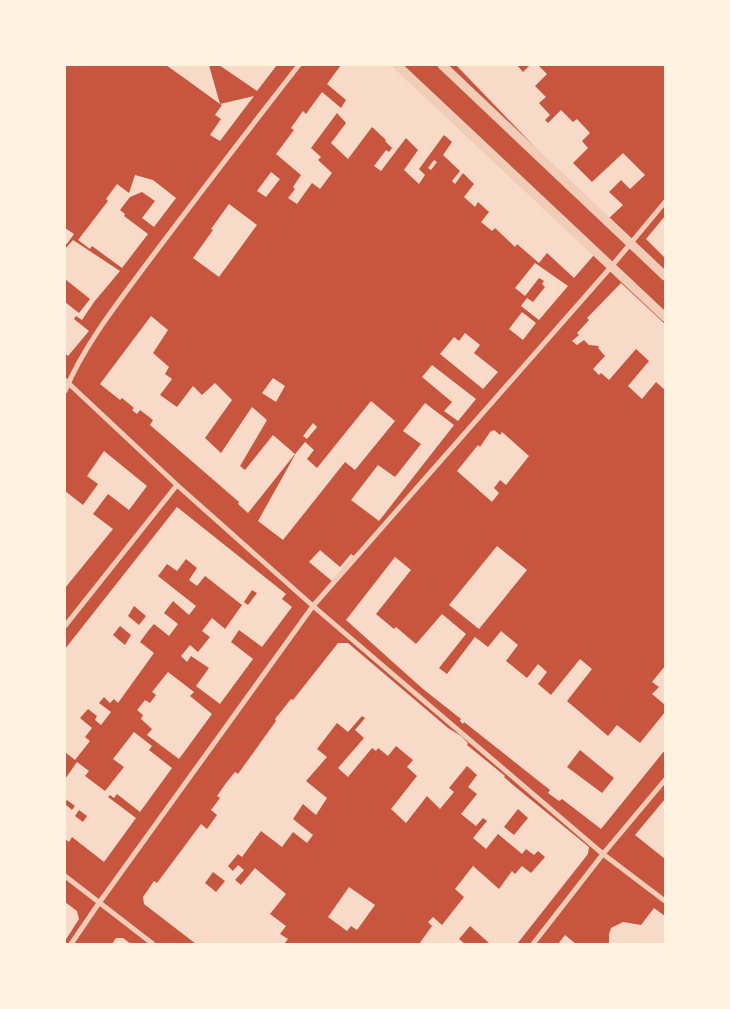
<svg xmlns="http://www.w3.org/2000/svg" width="730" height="1009" font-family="'Public Sans',sans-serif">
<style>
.building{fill:#f7dbc8;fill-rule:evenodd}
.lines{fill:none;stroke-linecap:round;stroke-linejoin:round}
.minor{stroke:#f1ccb7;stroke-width:5}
.tertiary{stroke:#f1ccb7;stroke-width:9}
</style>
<rect width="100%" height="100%" fill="#c8553d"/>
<path class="building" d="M166,65h43l11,39 -33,-24z
M219,65h58l-20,26z
M341,65h54l199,190 -20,23 -27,-25 -8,10 -22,-19 -2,3 -20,-19 -3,3 -11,-9 8,-10 -11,-10 -3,5 -11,-10 10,-13 -11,-11 -8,11 -3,-3 8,-10 -17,-16 9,-13 -8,-7 -25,34 6,6 -6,9 -15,-14 14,-20 -12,-12 -25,33 -7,-5 12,-16 3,2 3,-4 -7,-7 1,-1 -14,-13 -24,32 -17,-16 15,-20 -9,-10 -26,35 10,9 -3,3 14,13 -12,16 -8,-6 -15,21 -9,-6 7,-9 -2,-2 8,-12 -25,-21 18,-24 -3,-2 12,-17 3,3 16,-22 19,16 5,-8 -19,-16z
M456,65h61l6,7 7,-7h8l9,9 -12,12 11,11 -7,6 11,12 -5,5 3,3 13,-13 12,12 4,-3 13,14 -8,8 6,7 -15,15 19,19 31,-29 22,22 -15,14 -9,-9 -12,12 14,13 -17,16z
M254,96l-34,45 -10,-6 11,-16 -6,-4 7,-10 -2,-1z
M434,160l3,2 -6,8 -3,-2z
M271,172l9,7 -14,18 -9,-6z
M135,175l18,5 23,18 -22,29 -12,-9 13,-17 -13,-9 -12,5 -10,13 5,4 -1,2 24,18 -26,34 -30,-22 -2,3 -12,-9 30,-39 -2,-2 11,-15 12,9z
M229,204l28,21 -38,52 -26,-19 20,-28 -2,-1z
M665,216v42l-19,-19z
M65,228l9,6 -7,10 -2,-1z
M73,240l47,31 -26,31 -12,18 -6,-4 -2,3 15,12 -21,25 -3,-3v-51l14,11 11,-14 -25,-20v-30z
M535,263l33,23 -29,34 -18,-14 6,-8 6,4 12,-15 -3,-3 2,-3 -5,-3 -14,18 -10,-8z
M621,283l44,41v66l-9,-8 -14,17 -14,-13 21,-25 -13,-12 -27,31 -8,-7 -2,2 -6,-6 12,-13 -7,-8 1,-2 -10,-1 -5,-5 -7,5 -5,-4 7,-6 -2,-2 12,-13 -2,-2z
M522,312l14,11 -13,17 -14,-11z
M151,316l17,14 -15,23 16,14 -4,7 7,5 -12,16 17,12 16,-21 9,9 13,-12 17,17 -27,38 16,15 31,-46 15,13 -27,46 5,4 28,-35 22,19 -47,59 -10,-9 1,-2 -89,-77 3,-5 -13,-10 -3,4 -5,-4 2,-2 -12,-10 -2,2 -20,-16z
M465,333l15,12 -6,8 24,19 -15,17 -43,-35 14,-17 5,4z
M432,365l44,34 -18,22 -14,-10 8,-9 -30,-25z
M273,378l12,8 -9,16 -14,-9z
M371,401l24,20 -40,49 -10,-8 -62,78 -25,-19 38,-68 9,-11 9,8 -7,9 10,9z
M425,403l29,22 -75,96 -28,-21 27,-35 17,12 26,-33 -18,-13z
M313,423l4,4 -10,12 -4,-3z
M494,430l6,5 2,-3 27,24 -23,29 -6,-5 -6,8 5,5 -7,9 -35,-31 21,-26 2,2 10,-15z
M104,451l43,35 -18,24 -21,-16 -15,20 20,15 -48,59v-97l18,14 15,-21 -11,-8z
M177,507l109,87 -4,5 10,8 -30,40 -23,-17 -8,12 22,17 -33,45 -24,-18 13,-18 -18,-12 -4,6 -6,-6 9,-11 8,7 12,-15 -8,-6 10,-13 13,11 17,-24 -37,-29 -8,10 -8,-6 8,-12 -11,-9 -9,12 -10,-7 -9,12 38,30 -7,9 -16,-14 -9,12 14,11 -9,12 -15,-12 -6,7 -8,11 14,11 -36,50 -4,-4 -4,4 -6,-6 -5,6 12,9 -10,13 -6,-5 2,-4 -9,-7 -8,9 12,10 -7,9 5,4 -15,19 -10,-8v-103zM252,590l5,3 -9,12 -4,-3zM134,606l12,10 -7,9 -11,-9zM120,626l11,9 -6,10 -12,-10z
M497,546l30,24 -48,59 -30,-24z
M320,550l20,17 11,-13 3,2 -22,25 -23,-19z
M395,557l16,13 -35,44 18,15 2,-2 20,17 26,-30 24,20 -27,34 8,6 28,-37 13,10 13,-16 17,14 -12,16 21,17 11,-14 9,8 -9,12 13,11 29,-36 12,10 -25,32 41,35 9,-11 23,18 25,-31v38l-64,79 -39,-30 -3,2 -11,-8 2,-3 -86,-68 -1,2 -3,-3 1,-2 -38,-30 -77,-69zM580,750l34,28 -12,15 -35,-26z
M338,643h10l100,85 13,8 7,7 -1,2 38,31 -1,1 9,8 76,62 -1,7 -71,90h-29l1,-1 -19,-17 -11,13 6,5h-46l13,-18 -4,-4 5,-5 9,8 22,-28 -9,-8 18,-23 26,23 13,-18 3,3 7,-8 9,7 14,-16 -7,-6 -4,4 -8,-6 -4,5 -24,-20 -12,15 -13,-11 14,-17 -4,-3 -7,8 -15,-12 16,-20 -9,-7 9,-12 -10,-9 -18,22 5,4 -14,17 -13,-13 -21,27 -15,-14 26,-33 -10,-9 6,-7 -17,-14 -8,10 -10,-8 -2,3 -4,-3 -24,29 -10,-9 26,-30 -9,-8 10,-12 -3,-2 -14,16 -11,-9 -20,26 10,8 -21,24 21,17 -11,17 -13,-11 -10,15 20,16 -6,8 -14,-11 -11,15 -21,-16 -19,26 -4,-3 -10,12 5,5 5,-6 6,5 -9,10 6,5 14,-17 31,26 -16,20 16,12 -6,8 8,5 -4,5h-88l-52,-40 -1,-7 11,-16 3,2 44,-59 6,5 10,-14 -6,-5 9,-12 -3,-2 9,-13 9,-11 3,2 38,-53 -1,-2 16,-20 2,1zM518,809l10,9 -14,17 -10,-8zM213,872l12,9 -9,11 -11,-9z
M665,666v39l-13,-11 7,-7 -7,-5z
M168,672l26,20 -4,4 22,18 -33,45 -32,-24 5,-6 -11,-10 2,-4 -6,-5 8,-10 5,3 6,-8 -4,-3z
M134,732l18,14 -3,4 23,18 -32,44 -23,-18 -3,4 -4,-3 -2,2 28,21 -32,44 -32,-25 -3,5 -4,-3v-35l7,6 3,-4 -8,-6 -2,3v-24l12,-17 12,9 -4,5 20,15 19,-24 -11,-8zM79,810l8,6 -4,6 -8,-6z
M665,799v60l-30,-24z
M349,887l26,18 -18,25 -6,-4 -4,5 -19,-14z
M65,902l12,9 2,8 -14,22z
M654,908l11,8v28h-56v-10l2,-6 12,-6 18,3z
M565,935l11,9h-18z
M116,938h7l8,6h-19z"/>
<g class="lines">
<path class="minor" d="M65,380l112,105 136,121 290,248 62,47
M65,391c20,-48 55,-91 86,-133 49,-65 98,-129 148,-193
M65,626l112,-141
M65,876l88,68
M71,944l28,-41 214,-297 298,-339 54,-65
M533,944l70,-90 62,-74"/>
<path class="tertiary" d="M397,65l268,252
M442,65l223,211"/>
</g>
<rect width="730" height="1009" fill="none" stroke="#fff3e0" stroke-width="132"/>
</svg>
